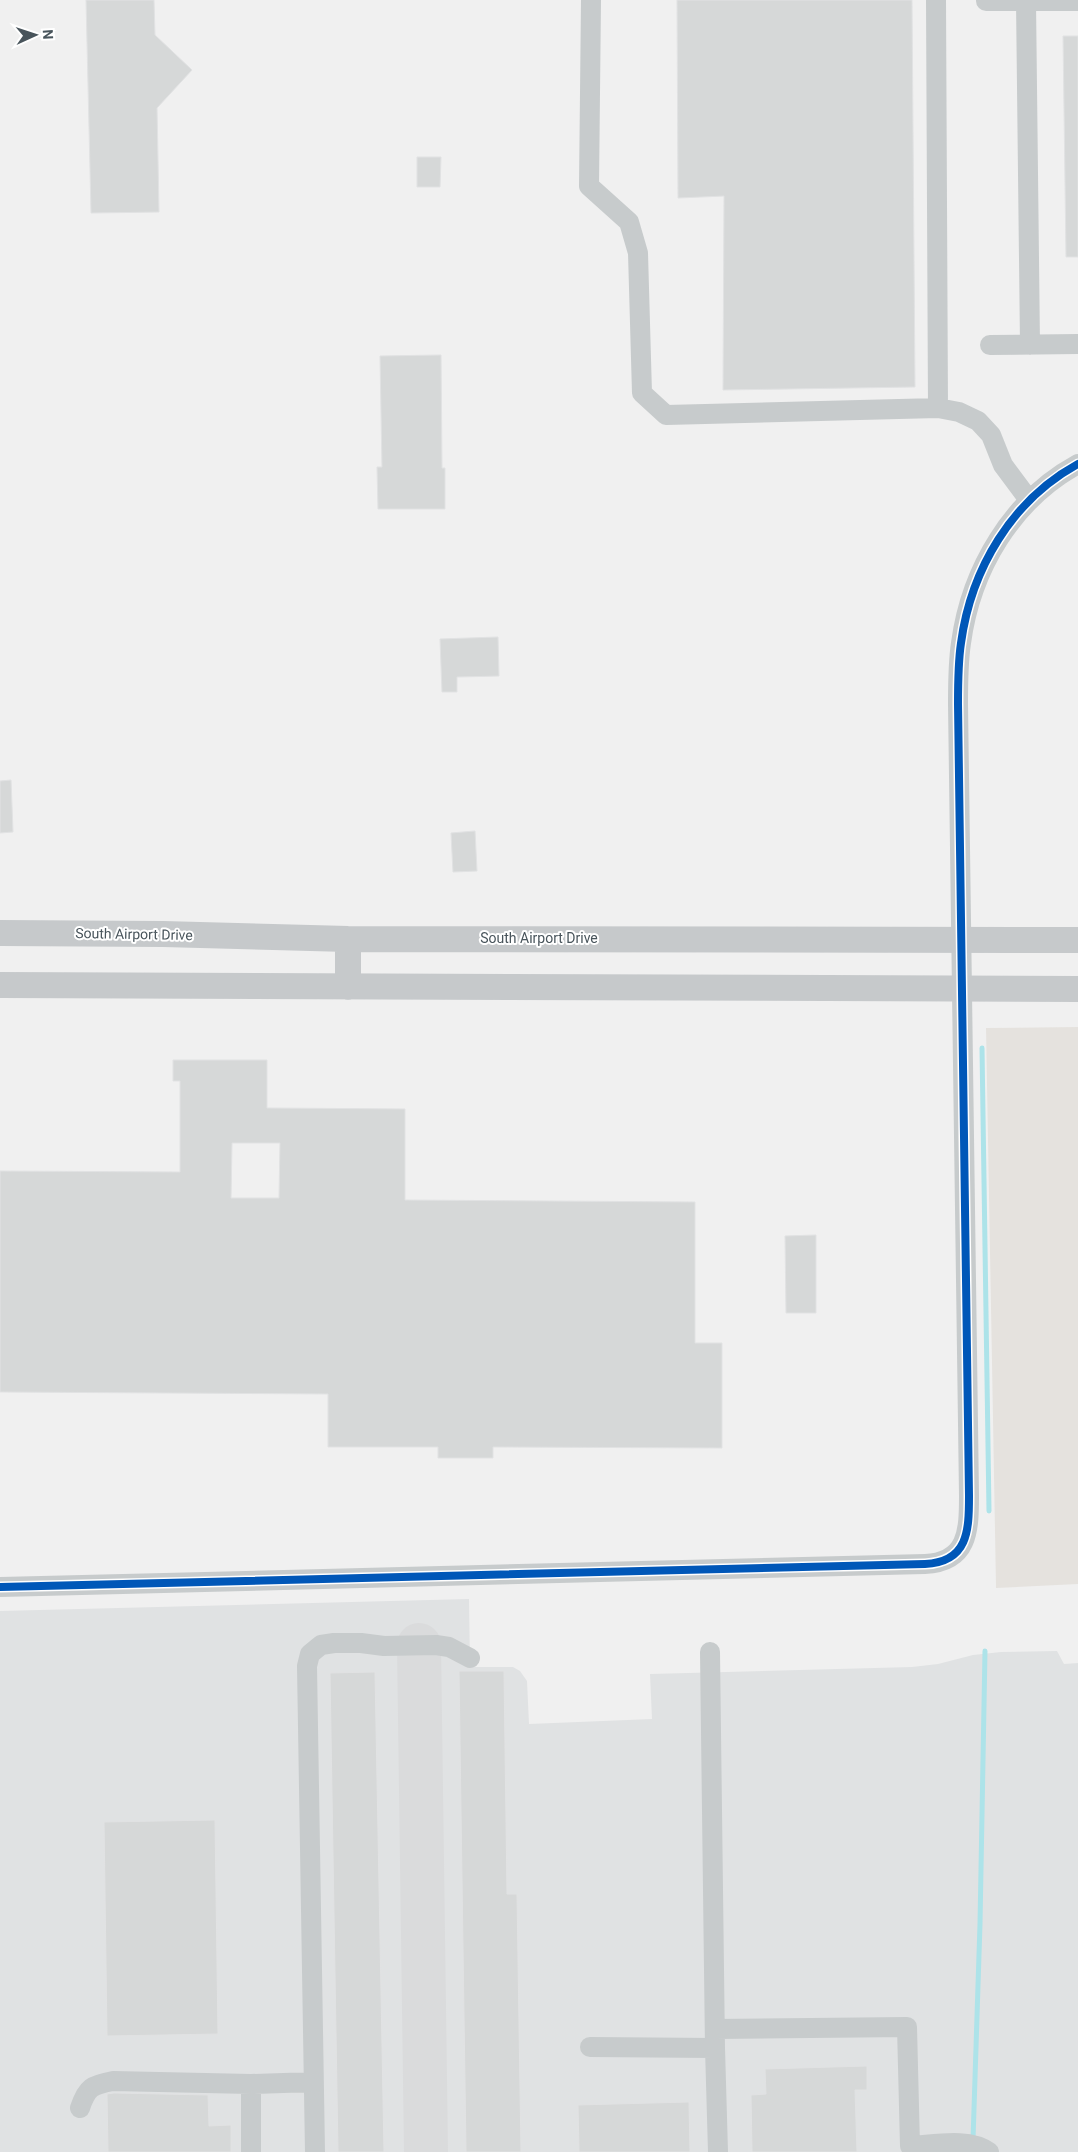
<svg xmlns="http://www.w3.org/2000/svg" width="1078" height="2152" font-family="Roboto,sans-serif">
<style>
.commercial{fill:#e5e2de}
.airport{fill:#e0e2e3}
.lines{fill:none;stroke-linecap:round;stroke-linejoin:round}
.stream{stroke:#ade3e9;stroke-width:5}
.taxiway{stroke:#dadbdc;stroke-width:44}
.building{fill:#d6d8d8;stroke:#e1e2e3;fill-rule:evenodd}
.minor{stroke:#c7cbcc;stroke-width:20}
.major{stroke:#c6c9cb;stroke-width:26}
.cycleway-casing{stroke:#fff;stroke-width:11}
.cycleway{stroke:#0057b8;stroke-width:8}
.labels{text-anchor:middle;stroke-width:4;stroke-linejoin:round;paint-order:stroke}
.street-label{font-size:14px;fill:#48545b;stroke:#fff}
</style>
<rect width="100%" height="100%" fill="#f0f0f0"/>
<path class="commercial" d="M1078,1027v557l-82,4 -10,-560z"/>
<path class="airport" d="M469,1599l1,68h43l7,4 7,10 2,43 123,-5 -2,-45 262,-7 26,-3 35,-9 28,-3 56,-1 7,13 14,-1v489h-1078v-541z"/>
<g class="lines">
<path class="stream" d="M982,1048l7,463
M973,2140l7,-216 5,-273"/>
<path class="taxiway" d="M419,1645l7,507"/>
</g>
<path class="building" d="M86,0h68l1,35 37,35 -35,38 2,104 -68,1z
M677,0h235l3,387 -192,3 1,-194 -46,2z
M1063,36h15v221h-12z
M417,157h24l-1,30h-23z
M441,355l1,113h3v41h-67l-1,-42h5l-2,-111z
M498,637l1,39 -42,1v15h-15l-2,-53z
M11,780l2,52 -13,1v-52z
M475,831l2,40 -24,1 -2,-39z
M173,1060h94v48l138,1v91l290,2v141h27v105l-229,-1v11h-55v-11h-110v-53l-328,-2v-221l180,1v-91h-7zM232,1143h48l-1,55h-48z
M816,1235v78h-30l-1,-77z
M459,1671h45l3,223h10l4,258h-55z
M375,1672l9,480h-46l-8,-479z
M215,1820l3,214 -111,2 -3,-214z
M867,2066v24h-12l2,62h-105l-1,-57 15,-1 -1,-25z
M114,2093l94,2 1,31 22,-1v27h-123l-1,-58z
M689,2102l1,50h-111l-1,-47z"/>
<g class="lines">
<path class="minor" d="M591,0l-2,186 40,36 9,31 4,140 24,22 272,-7 -2,-408
M986,1h92
M1026,1l4,344
M990,345l88,-1
M938,408l21,4 19,9 13,14 12,30 26,35
M0,1587l925,-23c43,-2 44,-33 44,-68l-11,-792c0,-20 0,-41 3,-61 10,-74 51,-143 117,-179
M710,1652l5,396
M715,2029l192,-2 3,119c23,-1 59,-9 79,6
M590,2047l125,1 3,104
M80,2108c7,-21 12,-23 33,-27l138,3
M251,2152v-68l62,-2
M315,2152l-8,-486 3,-12 11,-9 13,-2h27l23,3 52,-1 13,2 21,11"/>
<path class="major" d="M0,933l163,1 185,5 730,1
M348,939v48
M0,985l1078,4"/>
<defs>
<path id="cycleway" d="M0,1587l925,-23c43,-2 44,-33 44,-68l-11,-792c0,-20 0,-41 3,-61 10,-74 51,-143 117,-179"/>
</defs>
<use href="#cycleway" class="cycleway-casing"/>
<use href="#cycleway" class="cycleway"/>
</g>
<g class="labels">
<g class="street-label">
<text transform="translate(134 934) rotate(1)" y="5">South Airport Drive</text>
<text x="539" y="943">South Airport Drive</text>
</g>
</g>
<g transform="translate(35 35) rotate(87)" stroke="#ffffff" stroke-width="4" paint-order="stroke">
<path d="M0-4L9 19L0 12L-9 19Z" fill="#48545b"/>
<text y="-8" font-size="14" font-weight="bold" text-anchor="middle" fill="#48545b">N</text>
</g>
</svg>
